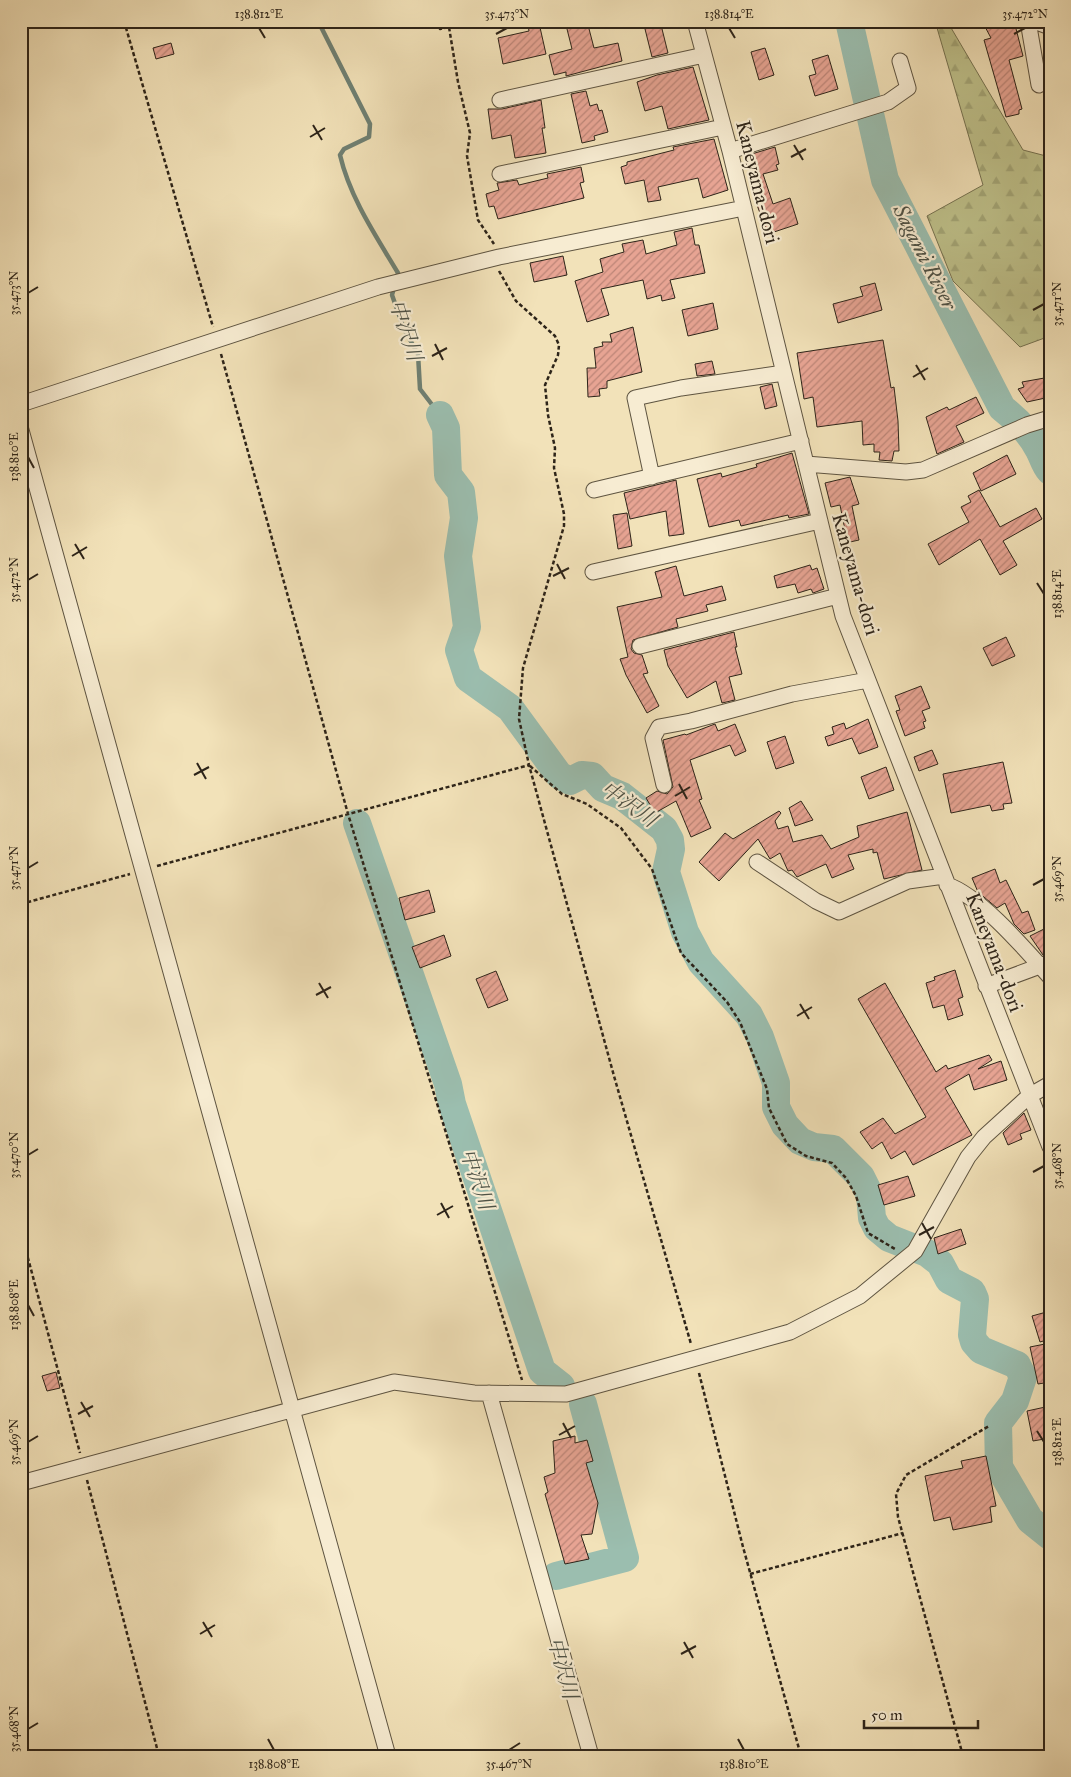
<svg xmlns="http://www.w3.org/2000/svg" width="1071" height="1777" font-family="'IM FELL Great Primer','Noto Serif JP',serif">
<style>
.forest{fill:url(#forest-firs);stroke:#767352}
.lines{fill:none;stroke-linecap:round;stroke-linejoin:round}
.stream{stroke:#6f8073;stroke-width:4.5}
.river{stroke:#9bbeaf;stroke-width:28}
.building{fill:url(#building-hatch);stroke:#2d2419}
.minor-casing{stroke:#5e5441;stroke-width:17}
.path{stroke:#2d2419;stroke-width:2.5;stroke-dasharray:4 2.5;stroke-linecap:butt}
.minor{stroke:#f7ecd2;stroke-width:15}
.ticks{fill:none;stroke:#2d2419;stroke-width:2}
.labels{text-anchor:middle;stroke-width:4.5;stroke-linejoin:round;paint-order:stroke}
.street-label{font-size:20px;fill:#2d2419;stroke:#f7ecd2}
.water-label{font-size:21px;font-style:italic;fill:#4e5246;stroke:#f7ecd2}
.neatline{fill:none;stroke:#2d2419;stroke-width:2}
.ticks-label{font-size:12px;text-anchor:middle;fill:#2d2419}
</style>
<defs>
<pattern id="forest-firs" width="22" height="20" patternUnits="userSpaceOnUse" patternTransform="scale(1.25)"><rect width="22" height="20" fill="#bfc28c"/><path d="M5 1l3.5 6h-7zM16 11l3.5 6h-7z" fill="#a4a778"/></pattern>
<pattern id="building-hatch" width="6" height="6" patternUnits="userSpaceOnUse" patternTransform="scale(1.25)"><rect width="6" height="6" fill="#e7a493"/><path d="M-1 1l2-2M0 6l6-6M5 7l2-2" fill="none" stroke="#bc8577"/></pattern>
</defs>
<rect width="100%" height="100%" fill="#f2e2b9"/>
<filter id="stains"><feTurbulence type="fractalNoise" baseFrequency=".004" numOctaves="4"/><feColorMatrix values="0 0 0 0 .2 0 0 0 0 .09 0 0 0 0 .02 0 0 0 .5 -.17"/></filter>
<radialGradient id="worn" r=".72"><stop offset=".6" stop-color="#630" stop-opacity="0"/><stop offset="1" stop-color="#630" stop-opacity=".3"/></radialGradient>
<path class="forest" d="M935,21h12l76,129 27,7v179l-30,11 -67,-66 -26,-65 56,-31z"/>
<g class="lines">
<path class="stream" d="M318,21l52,103 -1,13 -25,12 -4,6c10,43 36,81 58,118l-6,22 12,34 14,25 2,35 20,26"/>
<path class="river" d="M849,21l36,159 117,228c14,11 29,26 37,42 4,7 5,14 11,21
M440,415l6,13 2,47 13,17 3,26 -6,38 9,71 -8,23 9,28 42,30 49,67 11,6 12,-6 10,1 11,12 19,8 42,33 6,11 1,9 -5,23 19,60 16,30 48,53 11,22 16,46v24l9,18 15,16 14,6 19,2 28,28 9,18 2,23 5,10 12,10 38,15 13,10 9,17 23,12 3,7 -3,36 2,7 7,8 36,15 6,12 -8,24 -17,22 1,44 31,53 20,16
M357,823l91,261 4,20 90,267 19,15
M556,1576l69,-18 -42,-154"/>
</g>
<path class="building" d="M565,21h19l1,5 3,-1 6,23 24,-5 4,18 -56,15v-4l-12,3 -5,-20 23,-6z
M643,21h17l8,32 -16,4z
M982,21h32l9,35 -14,4 13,49 -3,1v4l-13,3 -22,-77 7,-2z
M539,23l7,31 -43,10 -5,-26 31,-7 -1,-6z
M171,43l3,11 -18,5 -3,-11z
M765,48l9,27 -15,5 -8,-28z
M828,55l10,34 -23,7 -6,-20 7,-2 -4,-14z
M693,67l16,53 -41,9 -6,-23 -17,5 -8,-29 20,-7z
M586,91l4,15 7,-2 2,7 3,-1 6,22 -14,4 1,4 -13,3 -11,-49z
M541,100l4,28h-3l4,25 -31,5 -4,-23 -19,4 -4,-30h14z
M714,139l14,51 -25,8 -5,-20 -40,9 3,13 -13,2 -4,-22 -19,4 -4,-17 6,-2v-3l47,-12 -1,-3z
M775,147l4,17 -3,1 2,5 -15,4 10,30 17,-6 8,26 -30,10 -16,-42 4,-1 -6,-25 -3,1 -2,-11z
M581,167l3,15 -4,1 4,15 -86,21 -4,-13 -5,1 -3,-13 13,-4 -2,-7 20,-3 2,5 29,-7 -1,-4z
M692,228l3,17h4l6,28 -35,7 5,18 -13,3 -1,-6 -14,4 -4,-19 -42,9 8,26 -22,7 -12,-41 28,-9 -3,-13 24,-7 -2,-8 21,-4 3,14 31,-9 -3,-13z
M563,256l4,19 -33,7 -4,-19z
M875,283l7,27 -44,13 -5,-19 30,-8 -3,-9z
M713,303l5,26 -30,7 -6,-26z
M633,327l9,45 -35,9v7l-8,1 1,7 -12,1 -1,-29h9l-2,-20 9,-2 -1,-4h10l-2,-8z
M883,340l8,48 3,-1 4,34 1,30h-5l-2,10 -13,-1 1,-8h-6v-8l-11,1 -1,-24 -45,6 -4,-30 -9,2 -7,-46z
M712,361l3,13 -18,2 -2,-12z
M1050,377v20l-23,5 -9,-13 6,-2 -2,-5z
M772,384l5,22 -12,3 -5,-22z
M976,397l8,16 -28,13 8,16 -27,12 -11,-37 21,-10 2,3z
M792,453l17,61 -20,4 -1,-3 -47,11 -2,-6 -30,7 -12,-48 24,-6 1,4 35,-10 -1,-3z
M1007,455l9,19 -35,17 -8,-18z
M850,477l9,27 -7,2 7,34 -18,4 -3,-13 7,-1 -5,-25 -9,2 -6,-24z
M676,480l8,54 -15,2 -3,-25 -36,8 -6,-26z
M979,490l21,37 36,-19 6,11 -39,22 14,24 -17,10 -20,-36 -41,26 -11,-21 41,-22 -8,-15 10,-5 -3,-6z
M627,513l5,33 -14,3 -5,-34z
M810,565l2,5 5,-2 7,21 -11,4 -2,-4 -13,4 -3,-9 -18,4 -3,-12z
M676,566l8,30 38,-10 4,14 -20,5 2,6 -32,8 2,8 -45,13 -2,9 3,4 8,2 6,18 -5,1 16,32 -12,7 -21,-38 -6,-16 8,-2 -11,-50 45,-10 -7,-25z
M734,632l3,15h-2l7,27 -13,3 6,23 -13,3 -6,-22 -29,17 -19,-32 -4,-16z
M1006,637l9,19 -23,10 -9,-18z
M921,686l9,22 -8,3 4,10 -3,1 2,6 -20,8 -9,-25 4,-1 -5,-14z
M868,719l10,28 -19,7 -7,-16 -24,8 -3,-9 9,-3 -2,-7 12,-4 2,6z
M715,724l3,7 17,-7 11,27 -11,5 -5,-11 -40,15 12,39 -3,1 12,28 -20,9 -15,-36 -21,12 -9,-15 11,-7 10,3 6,-7 -10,-47 22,-6 1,1z
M785,736l9,27 -18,6 -9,-27z
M932,750l6,14 -19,7 -5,-14z
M1003,762l9,41 -9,1 1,5 -12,2 -2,-6 -39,8 -8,-39z
M886,767l8,23 -25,9 -8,-22z
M801,801l12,19 -18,6 -6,-18z
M779,811l2,2 -6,8 3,8 10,-3 5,16 29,-7 9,14 28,-12 -2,-11 50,-14 15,58 -38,9 -7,-27 -4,1v-4l-25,6 6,14 -22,9 -6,-14 -29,13 -5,-7 -4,1 -8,-18 -10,6 -12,-20 -39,42 -20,-19 26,-29 8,6z
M995,869l5,14 6,-3 16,33 6,-2 7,19 -11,4 -10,-10 -9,-21 -8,5 -19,-16 -6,-14z
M429,890l6,22 -30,8 -6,-22z
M1050,926v28l-7,1 -13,-19z
M444,935l7,21 -31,12 -8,-21z
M955,970l8,27 -5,2 5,16 -15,5 -4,-15 -11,3 -7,-25 9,-3 -1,-3z
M496,971l12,29 -20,8 -12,-29z
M885,983l51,89 10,-7 2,4 41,-14 3,5 -14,9 23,-8 6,19 -33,10 -5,-16 -24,14 27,47 -59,30 -8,-14 -14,8 -9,-17 -10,7 -12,-17 23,-14 12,16 31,-17 -68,-118z
M1024,1113l7,17 -11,4 2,5 -14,6 -5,-12z
M908,1176l7,20 -31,9 -6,-20z
M961,1229l5,15 -28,10 -4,-16z
M1050,1311v28l-10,3 -8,-26z
M1045,1344l5,20v18l-12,2 -8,-37z
M56,1372l4,16 -13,3 -5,-15z
M1050,1406v32l-17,3 -6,-30z
M575,1436v7l12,-3 6,21 -7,2 12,40 -6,31 -11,1 8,24 -24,5 -20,-70 3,-2 -4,-15 11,-4 -2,-32z
M986,1456l10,50 -6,1 2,15 -39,8 -3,-13 -16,4 -9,-45 38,-8 -2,-7z"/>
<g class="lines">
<defs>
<path id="minor" d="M695,21l35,130 113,465 207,531
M1028,21l11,64
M1034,21l16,6
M500,100l204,-45
M730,151l158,-49 20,-14 -8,-27
M500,174l223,-47
M21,404l357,-117 121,-30 245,-49
M21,430l367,1326
M806,464l100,8 17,-2 104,-45 23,-7
M652,477l-17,-79 46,-10 103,-15
M594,490l207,-49
M593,572l227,-51
M640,646l198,-50
M664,785l-11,-47 6,-11 32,-6 101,-27 76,-14
M757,862l59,39 23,11 69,-31 36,-5
M947,885c32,10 79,65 103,92
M986,986l62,-23
M489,1393l102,363
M21,1483l373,-101 80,11 92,1 224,-62 70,-36 55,-45 53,-94 16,-20 45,-41 21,-12"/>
</defs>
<use href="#minor" class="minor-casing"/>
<path class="path" d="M124,21l89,306
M437,21l3,8 8,-2
M448,21l10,61 12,51 -3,23 11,64 16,24
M499,271l17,30 39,35 4,9 -1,10 -13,30 3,30 7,33 -1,20 10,46v12l-41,142 -4,51 10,46 85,311 77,268
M221,354l127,460 174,566
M530,766l32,28 25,10 34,24 31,41 29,84 46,49 13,20 27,67 2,19 18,36 19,12 26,7 14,15 10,18 12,37 27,16
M157,866l372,-101
M21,904l109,-30
M21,1232l59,221
M699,1373l44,174 58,209
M87,1480l72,276
M750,1574l153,-41
M963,1756l-65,-239 -2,-23 10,-19 83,-49"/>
<use href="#minor" class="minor"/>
</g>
<path class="ticks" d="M259,28l6,10M729,28l6,10M496,34l11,-6M1014,34l11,-6M313,125l9,15M310,137l15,-9M794,145l9,15M791,157l15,-8M28,293l10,-6M1033,310l11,-6M435,344l8,16M432,356l15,-8M916,365l9,15M913,377l15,-9M28,457l6,11M75,544l9,15M72,556l15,-9M557,564l8,15M553,576l16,-8M28,580l10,-6M1037,583l7,11M197,763l9,16M194,775l15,-8M679,784l8,15M675,796l15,-9M28,868l10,-6M1033,885l11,-6M319,983l9,15M316,995l15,-8M800,1004l9,15M797,1016l15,-9M28,1155l10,-6M1033,1172l11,-6M441,1203l8,15M437,1215l16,-9M922,1223l9,16M919,1235l15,-8M28,1305l6,11M81,1402l9,15M78,1414l15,-8M563,1423l8,15M1037,1431l7,11M559,1435l16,-9M28,1442l10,-6M203,1622l9,15M200,1634l15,-9M684,1642l9,16M681,1654l15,-8M28,1729l10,-6M268,1739l6,11M738,1739l6,11M509,1750l11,-7"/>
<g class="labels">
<g class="street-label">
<text transform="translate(758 182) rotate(76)" y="7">Kaneyama-dori</text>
<text transform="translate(856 574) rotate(74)" y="7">Kaneyama-dori</text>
<text transform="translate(995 952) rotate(69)" y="7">Kaneyama-dori</text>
</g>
<g class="water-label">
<text transform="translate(925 257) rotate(63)" y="7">Sagami River</text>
<text transform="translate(406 330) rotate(72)" y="7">中沢川</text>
<text transform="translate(629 804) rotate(35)" y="7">中沢川</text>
<text transform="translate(477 1179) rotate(71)" y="7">中沢川</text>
<text transform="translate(563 1668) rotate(75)" y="7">中沢川</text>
</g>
</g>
<rect width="1071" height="1777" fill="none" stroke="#f2e2b9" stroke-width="55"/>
<path d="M864 1720v8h114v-8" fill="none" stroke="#2d2419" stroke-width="2.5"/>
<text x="871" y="1720" font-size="15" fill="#2d2419" stroke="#f7ecd2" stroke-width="4" paint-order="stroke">50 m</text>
<rect x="28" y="28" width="1016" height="1722" class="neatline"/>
<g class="ticks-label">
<text x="259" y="18">138.812°E</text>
<text x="507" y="18">35.473°N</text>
<text x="729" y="18">138.814°E</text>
<text x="1025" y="18">35.472°N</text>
<text transform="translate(14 293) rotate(-90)" y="4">35.473°N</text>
<text transform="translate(1057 304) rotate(-90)" y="4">35.471°N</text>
<text transform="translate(14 457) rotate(-90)" y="4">138.810°E</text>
<text transform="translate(14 580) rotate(-90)" y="4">35.472°N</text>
<text transform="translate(1057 594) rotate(-90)" y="4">138.814°E</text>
<text transform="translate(14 868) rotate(-90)" y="4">35.471°N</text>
<text transform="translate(1057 879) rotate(-90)" y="4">35.469°N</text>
<text transform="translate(14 1155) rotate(-90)" y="4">35.470°N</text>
<text transform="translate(1057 1166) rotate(-90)" y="4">35.468°N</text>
<text transform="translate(14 1305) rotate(-90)" y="4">138.808°E</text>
<text transform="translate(14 1442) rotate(-90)" y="4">35.469°N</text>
<text transform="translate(1057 1442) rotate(-90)" y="4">138.812°E</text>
<text transform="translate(14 1729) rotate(-90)" y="4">35.468°N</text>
<text x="274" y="1768">138.808°E</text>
<text x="509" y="1768">35.467°N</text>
<text x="744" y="1768">138.810°E</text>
</g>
<rect width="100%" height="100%" filter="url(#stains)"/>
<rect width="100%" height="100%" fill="url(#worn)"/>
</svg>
